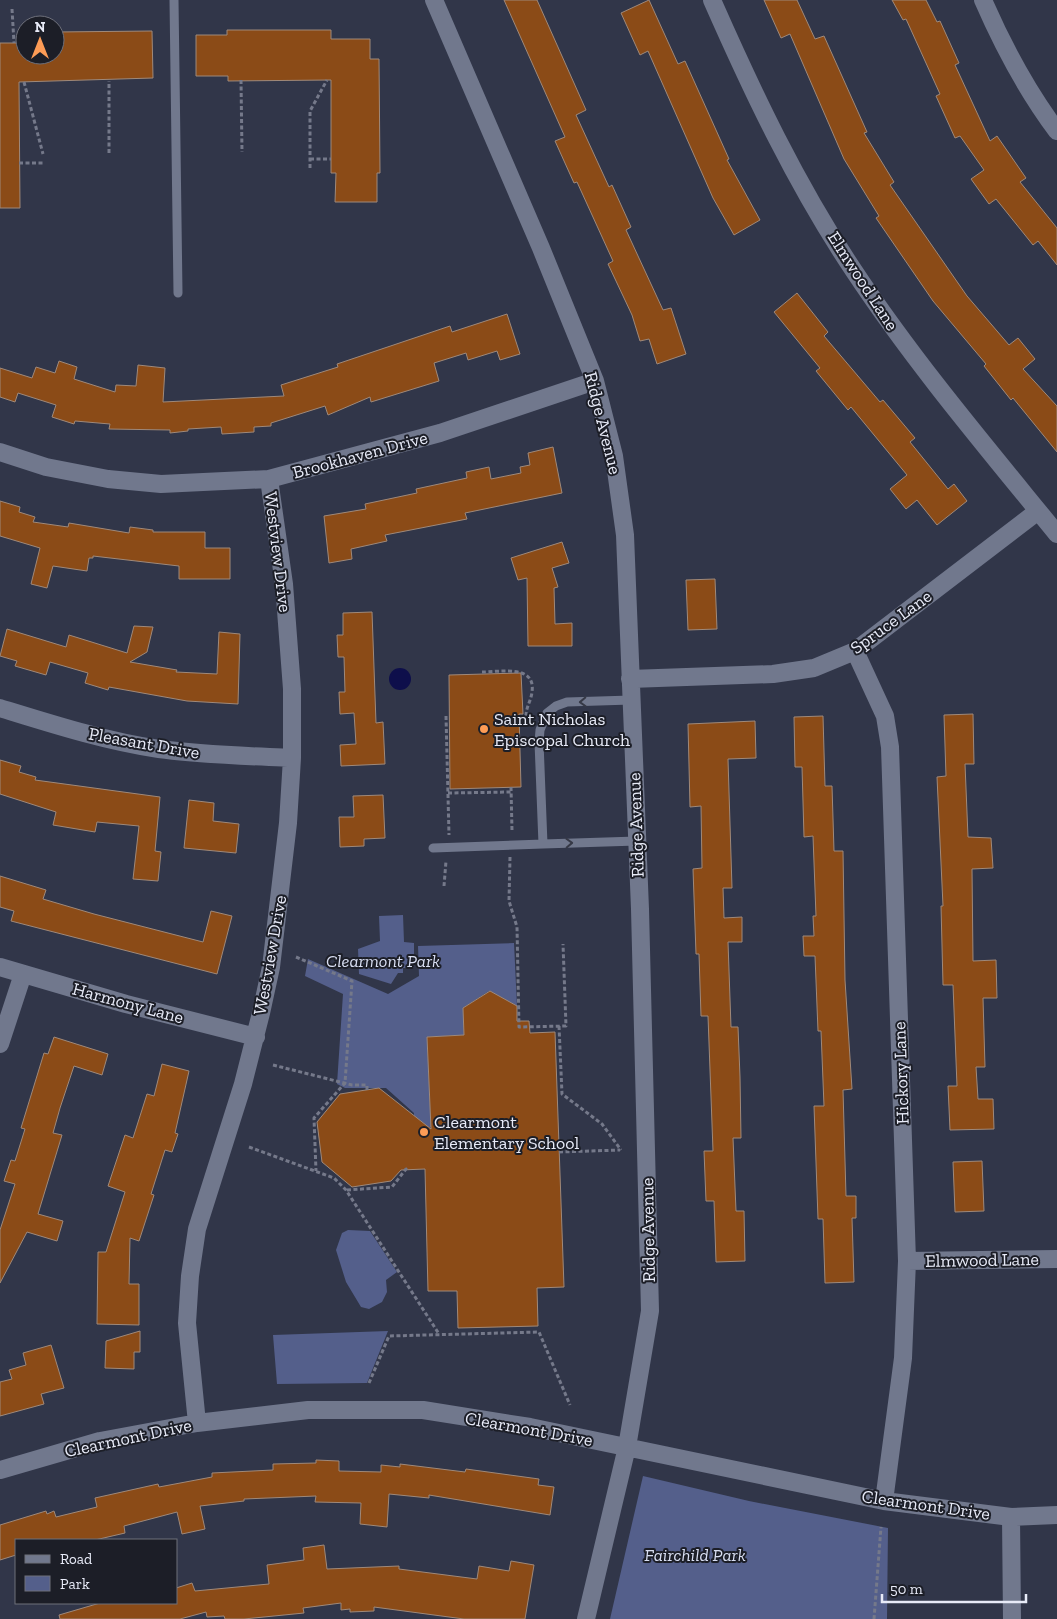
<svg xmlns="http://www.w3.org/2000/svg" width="1057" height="1619" font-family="'Zilla Slab',serif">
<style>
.green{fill:#545f8b}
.water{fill:#0e0f4b}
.building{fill:#8b4b17;stroke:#9f897a}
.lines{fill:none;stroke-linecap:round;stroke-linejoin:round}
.path{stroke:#75798a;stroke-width:3;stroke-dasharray:4 2.5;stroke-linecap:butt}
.service{stroke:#71788d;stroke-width:9}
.minor{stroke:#71788d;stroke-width:18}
.oneway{stroke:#363946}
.poi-dot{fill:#fd9c56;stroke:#1c1e27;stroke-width:2}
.labels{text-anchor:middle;stroke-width:4;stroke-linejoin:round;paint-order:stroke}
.street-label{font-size:18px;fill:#e8ebf8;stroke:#1c1e27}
.poi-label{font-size:18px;fill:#e8ebf8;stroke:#1c1e27;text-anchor:start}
.park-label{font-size:18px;font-style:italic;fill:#d9dff3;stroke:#1c1e27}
</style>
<rect width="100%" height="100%" fill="#313649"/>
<path class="green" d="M403,915l1,27 10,1v25h-11v5h-5l-7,11 -32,-10 -1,-25 22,-8 -1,-25z
M514,943l3,63 -28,-15 -26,17 1,27 -37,2 4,90 -17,1v-15l-28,-25h-41l-8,-4 6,-90 -38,-18 3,-17 80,35 31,-18 -1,-30z
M348,1230l22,1 27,41 -11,8 1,12 -5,10 -13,7 -8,-2 -15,-25 -10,-32 6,-17z
M388,1331l-21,52 -90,1 -4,-49z
M643,1476l106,25 139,27 -1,91h-277z"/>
<path class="water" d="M389 679a11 11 0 1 1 22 0a11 11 0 1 1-22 0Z"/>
<path class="building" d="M504,0h33l49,110 -10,5 33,72 3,-2 19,42 -5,3 37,80 8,-2 15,46 -29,10 -8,-25 -9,2 -8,-26 -24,-51 5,-3 -36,-79 -3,1 -19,-42 10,-4z
M649,0l29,64 7,-3 44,98 -2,1 33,60 -26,15 -21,-37 -65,-147 -8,4 -19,-42z
M764,0h33l18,39 9,-3 43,96 -3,1 30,49 -4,3 77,111 42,49 9,-7 17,21 -12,10 34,37v46l-44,-54 -2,2 -27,-34 2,-2 -53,-63 -57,-83 3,-2 -35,-57 -54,-125 -9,4z
M892,0h34l11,22 3,-1 19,42 -4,2 35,76 7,-5 29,42 -6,4 37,46v37l-19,-24 -5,4 -37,-46 -7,5 -18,-25 13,-9 -24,-34 -5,2 -19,-42 4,-2 -34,-75 -3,1z
M227,30h104v9h39v20h9l1,114h-3v29h-42l1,-29h-5v-93l-103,1v-5h-32v-41h31z
M152,31l1,47 -134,4 1,126h-20v-165h25v12h30v-23z
M797,293l31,39 -4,4 56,66 3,-2 32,38 -5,4 38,47 6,-5 13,17 -30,24 -20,-25 -11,9 -16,-20 17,-14 -56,-68 -3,3 -32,-39 4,-3 -46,-56z
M507,314l13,40 -20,6 -3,-9 -29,9 -2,-7 -32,10 5,18 -68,21 -1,-5 -42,18 -3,-9 -54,17v3l-17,1v5l-32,2 -1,-7 -33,2v2l-18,2v-3l-61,-1 1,-5 -35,-3 -1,3 -22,-7 4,-12 -38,-12 -3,9 -15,-5v-29l32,10 4,-11 19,6 4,-12 18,6 -3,12 41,13 1,-7 20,1 2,-21 27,3 -2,34 121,-6 -3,-11 57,-18 -1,-3 113,-38 2,6z
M553,447l9,46 -97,20 2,6 -82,16 2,6 -36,8 1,10 -23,4 -5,-47 42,-7 -1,-5 52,-11 -1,-4 51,-11 -1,-6 23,-5 2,12 30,-6 -1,-6 10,-2 -2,-12z
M0,501l20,6 -1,5 16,5 -2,5 35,5 1,-4 60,10 1,-6 23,3v2h52v16h25v31h-51v-13l-86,-10v2h-4l-2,13 -34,-5 -6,22 -16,-4 9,-36 -40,-12z
M562,542l7,21 -17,5 6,19 -4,1 1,36 17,-1v23h-44l-1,-68 -9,2 -7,-22z
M715,579l2,50 -29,1 -2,-50z
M372,612l4,111 7,-1 2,42 -44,2 -1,-21 16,-1 -2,-31 -14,1 -1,-22h6l-1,-35h-6l-1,-22h6v-22z
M134,626l19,1 -6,25 -17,10 47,8 -1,2 41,2 2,-42 21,2 -2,70 -51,-3 -78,-14 -1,3 -23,-7 3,-10 -38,-11 -4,13 -31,-9 2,-5 -17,-5 7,-27 59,18 3,-12 58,18z
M521,673l2,41h-4l2,73 -71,2 -1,-114z
M973,714l1,50h-9l3,73 23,1 2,30 -21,1 1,92 23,-1 1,38h-14l2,69h-9l2,32h15l1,30 -44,1 -2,-44h9l-4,-101h-10l-2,-79h2l-6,-129 9,-1 -2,-61z
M823,716l2,70h7l2,65h9l2,129 7,109 -9,1 3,106h10v22h-4l2,64 -29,1 -2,-64h-5l-4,-113h10l-3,-75h-3l-3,-75h-11l-1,-20h11l-1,-20h3l-3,-80 -9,1 -2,-70h-7l-1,-50z
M755,721l1,37 -28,1 4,129h-9l1,30 18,-1v25h-14l3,85h7l2,50 1,61h-8l3,73h8l1,50 -29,1 -2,-61h-8l-2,-50h9l-5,-135h-7l-2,-62h-3l-3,-85 9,-1 -1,-62 -11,1 -2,-83z
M0,760l21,6 -2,6 17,5 -1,3 125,17 -5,54 6,1 -3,29 -25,-2 6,-53 -42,-4 -2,10 -42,-7 3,-13 -56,-18z
M383,795l2,43 -21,1v7l-24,1 -1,-30h15l-1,-21z
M189,800l25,3 -1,18 26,3 -3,29 -52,-5z
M0,876l46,14 -3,9 51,15 109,28 8,-31 21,5 -15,58 -206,-53 3,-10 -14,-4z
M490,991l27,15v15h12l1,12 25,-1 9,255 -27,1 1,38 -80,2 -1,-37h-29l-3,-122 -24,1 -10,11 -39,6 -30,-25 -5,-40 23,-28 39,-6 52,41 -4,-92 37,-2 -1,-27z
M54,1037l54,17 -6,21 -28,-9 -14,42 -7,25 9,2 -24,79 25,7 -6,20 -30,-9 -27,51v-53l15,-46 -11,-3 7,-21 4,1 10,-32 -4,-1 23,-75 4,1z
M162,1064l27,7 -14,62 3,1 -6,18 -7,-2 -14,44 3,1 -15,46 -9,-3 -1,46h10v41l-42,-1 1,-72h8l19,-60 -17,-6 17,-51 8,3 14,-44 7,2z
M982,1161l2,50 -29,1 -2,-50z
M140,1331v21h-6v17l-29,-1 1,-27z
M51,1345l13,43 -23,6 3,10 -44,12v-34l12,-3 -3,-9 17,-5 -3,-12z
M316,1460l23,1v10l42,1v-7l19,2v-3l65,8 1,-3 73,10 -1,6 16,2 -4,28 -121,-20v3l-40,-4 -2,33 -27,-3 1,-21 -46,-1 1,-6 -72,3v2l-44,5 5,23 -23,5 -5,-22 -53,14 1,7 -30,7h-79v15l-16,5v-35l46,-14 1,3 7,-3 2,6 41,-10 -2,-9 63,-14 1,3 53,-10v-4l61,-3v-6l43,-1z
M324,1545l3,24 72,-3v3l78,10 2,-13 30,5 2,-10 23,4 -9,54h-61l-90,-12v4l-24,1v-3l-9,1v-7l-38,5 1,5 -60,6h-19l-1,-3 -17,1 -1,-5 -26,7h-120l-1,-4 41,-12h76v-15l16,-5 3,8 74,-7 -2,-19 37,-5 -1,-12z"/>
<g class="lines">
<path class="path" d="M12,9l2,34
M241,80l1,72
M24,82l19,72
M109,153v-72
M310,159h21
M19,163h24
M310,168v-57l17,-31
M482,672c18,0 54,-8 50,20 -1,9 -6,15 -6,24
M446,716l3,119
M511,787l1,44
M448,793l63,-1
M510,857l-1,44 8,26 2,100 47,-1 -3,-82
M444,886l2,-25
M296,957l56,24 -7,102 -31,35 2,53
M559,1026l3,68 40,30 19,26
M273,1065l79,20h15v5
M249,1147l85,31 12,12 93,144
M559,1152l61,-2
M347,1190l45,-3 14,-18 -3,-2
M369,1383l20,-47 150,-4 31,73
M874,1619l7,-92"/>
<path class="service" d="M174,0l4,293
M631,700l-64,2 -11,4 -9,7 -7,17 -1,12 4,102 94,-3
M433,848l110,-4"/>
<path class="minor" d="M434,0l107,248 54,133 19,75 11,79 15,374 10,402 -23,136 -41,172
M712,0c41,93 85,186 142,271 61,92 133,177 203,263
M983,0c20,46 44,91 74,131
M0,452l46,15 62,12 53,5 108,-5 171,-46 155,-52
M855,651l30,65 5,31 17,514 -4,97 -19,143
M630,679l143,-5 41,-6 41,-17 183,-140
M0,708c52,16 105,33 159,41 44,6 89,7 133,9
M0,967l126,37 130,33
M0,1044l23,-70
M907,1261l150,-2
M197,1423l-10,-100 3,-47 7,-47 46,-145 18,-71 10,-46 17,-144 4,-65v-69l-8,-105 -15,-105
M0,1470l100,-29 97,-18 111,-13h115l107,17 354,74 127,16 46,-2
M1011,1517l1,102"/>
</g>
<defs><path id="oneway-chevron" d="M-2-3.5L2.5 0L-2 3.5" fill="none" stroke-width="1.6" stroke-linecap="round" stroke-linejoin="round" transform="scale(1.25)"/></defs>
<g class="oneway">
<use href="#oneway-chevron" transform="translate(583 702) rotate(178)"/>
<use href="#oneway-chevron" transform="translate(569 843) rotate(-2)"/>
</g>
<g class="poi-dot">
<circle cx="484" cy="729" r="5"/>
<circle cx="424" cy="1132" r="5"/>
</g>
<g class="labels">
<g class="street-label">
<text transform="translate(863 281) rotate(57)" y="6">Elmwood Lane</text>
<text transform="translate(603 423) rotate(76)" y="6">Ridge Avenue</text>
<text transform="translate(360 455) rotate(-15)" y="6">Brookhaven Drive</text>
<text transform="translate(278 552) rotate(83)" y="6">Westview Drive</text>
<text transform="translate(891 622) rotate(-36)" y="6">Spruce Lane</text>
<text transform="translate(144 743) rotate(10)" y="6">Pleasant Drive</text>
<text transform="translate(636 825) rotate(-92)" y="6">Ridge Avenue</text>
<text transform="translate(270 955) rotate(-80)" y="6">Westview Drive</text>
<text transform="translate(128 1003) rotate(15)" y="6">Harmony Lane</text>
<text transform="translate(901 1073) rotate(-92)" y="6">Hickory Lane</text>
<text transform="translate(648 1230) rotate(-91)" y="6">Ridge Avenue</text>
<text transform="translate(982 1260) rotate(-1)" y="6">Elmwood Lane</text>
<text transform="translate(529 1429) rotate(10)" y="6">Clearmont Drive</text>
<text transform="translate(128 1438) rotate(-12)" y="6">Clearmont Drive</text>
<text transform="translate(926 1505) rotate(8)" y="6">Clearmont Drive</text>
</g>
<g class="poi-label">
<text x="494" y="725">Saint Nicholas<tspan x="494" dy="21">Episcopal Church</tspan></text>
<text x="434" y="1128">Clearmont<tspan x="434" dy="21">Elementary School</tspan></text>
</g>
<g class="park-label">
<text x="383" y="967">Clearmont Park</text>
<text x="695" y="1561">Fairchild Park</text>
</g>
</g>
<rect x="15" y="1539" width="162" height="65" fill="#1c1e27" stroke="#6e707b"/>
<rect x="25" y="1555" width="25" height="8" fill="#71788d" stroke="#6e707b"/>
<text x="60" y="1564" font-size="15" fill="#e8ebf8">Road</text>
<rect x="25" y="1576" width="25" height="15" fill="#545f8b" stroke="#6e707b"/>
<text x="60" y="1589" font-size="15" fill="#e8ebf8">Park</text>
<g transform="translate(40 40)"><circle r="24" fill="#1c1e27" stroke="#6e707b"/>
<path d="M0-4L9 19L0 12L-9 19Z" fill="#fd9c56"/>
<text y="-8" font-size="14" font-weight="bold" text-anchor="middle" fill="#e8ebf8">N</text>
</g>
<path d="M882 1594v8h144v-8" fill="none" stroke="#e8ebf8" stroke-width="2.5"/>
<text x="890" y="1594" font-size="15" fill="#e8ebf8" stroke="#1c1e27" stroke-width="4" paint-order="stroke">50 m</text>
</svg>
